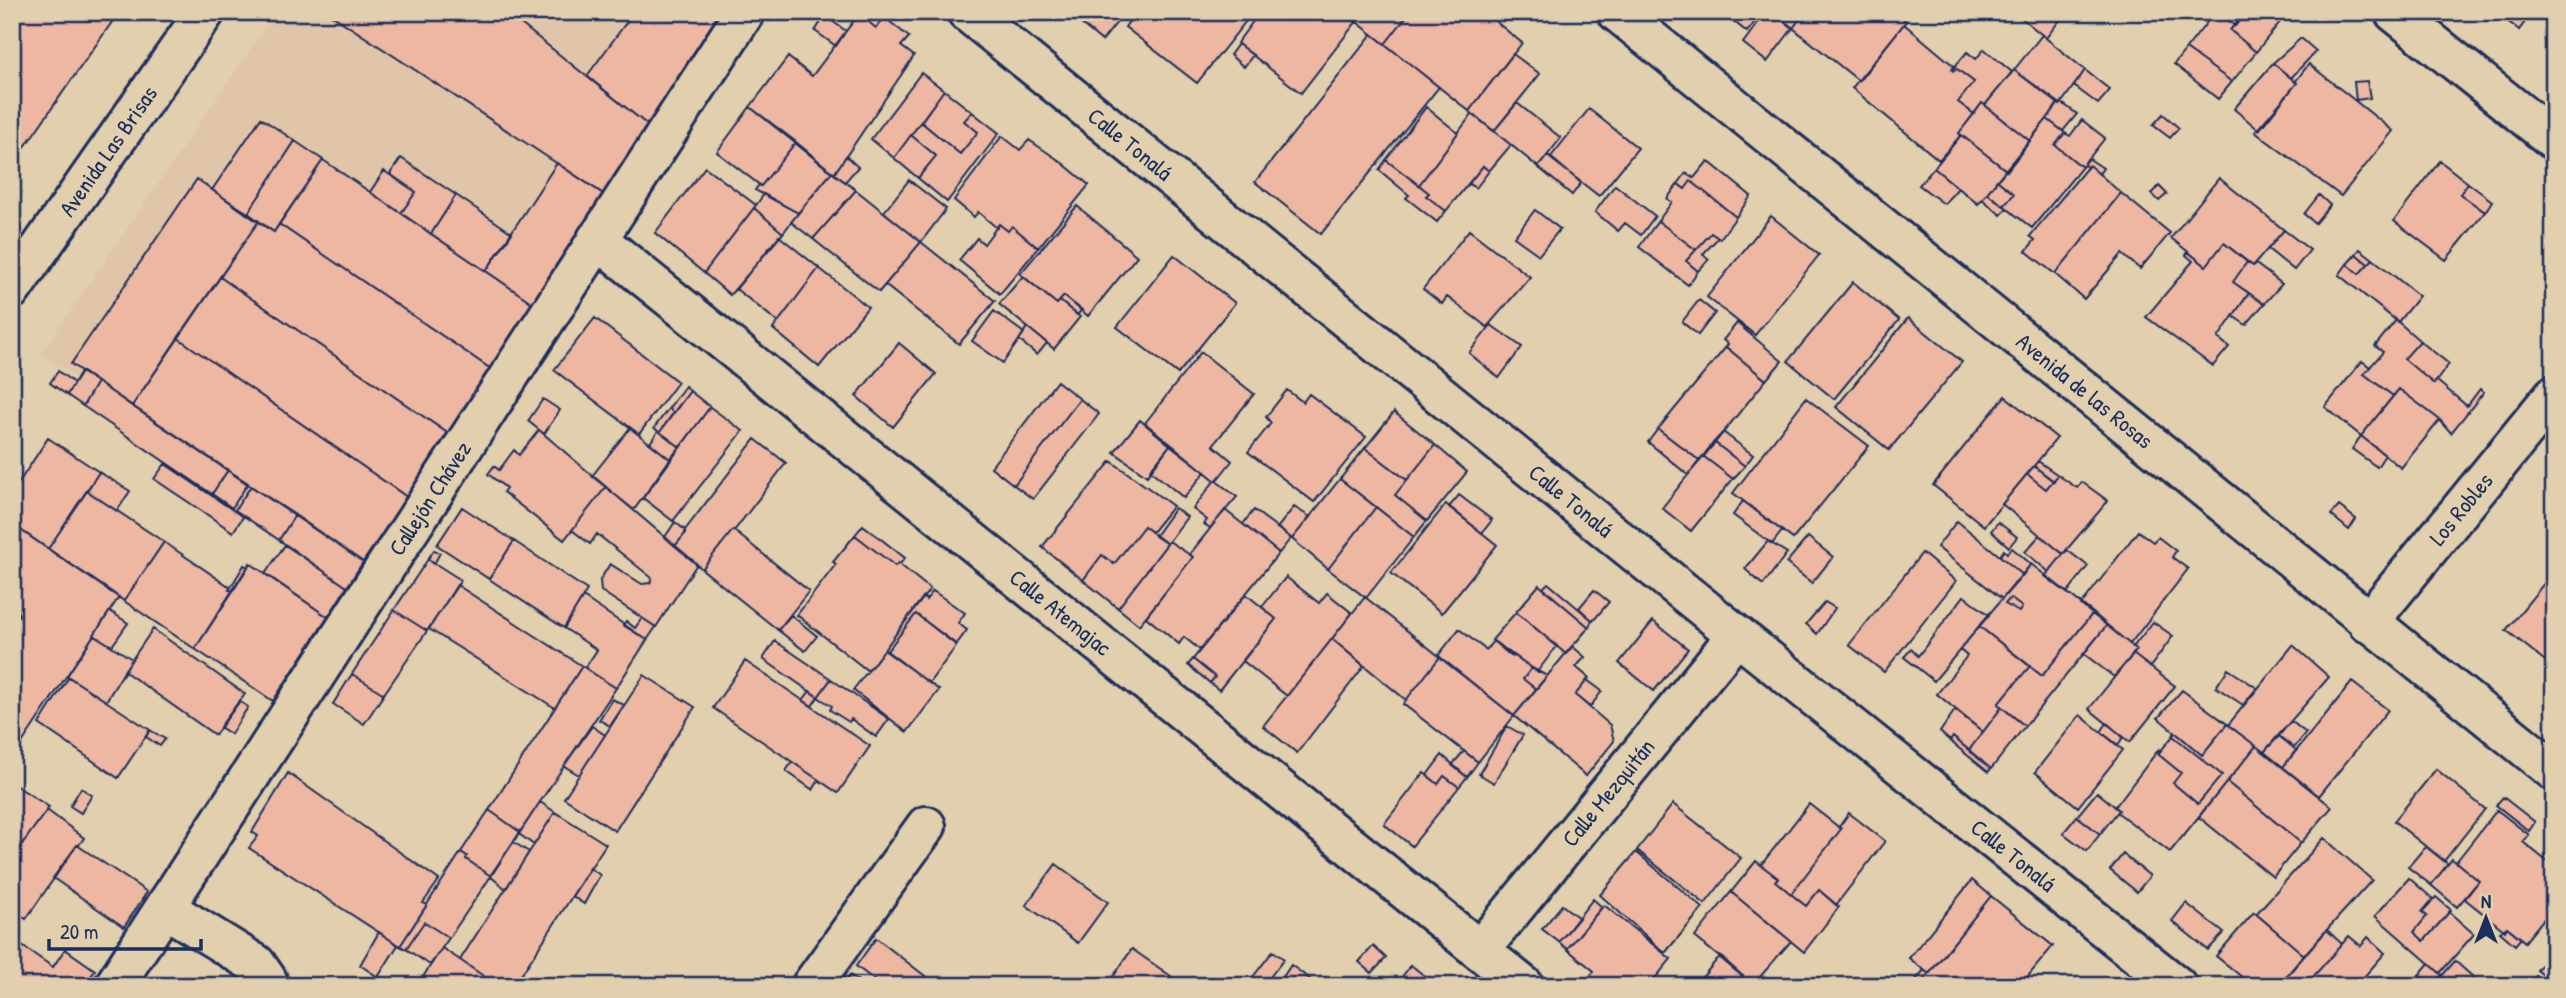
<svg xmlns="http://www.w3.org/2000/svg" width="2566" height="998" font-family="'Patrick Hand',sans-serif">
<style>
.built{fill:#e1c5a8}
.building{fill:#eeb7a2;stroke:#1b2f5e;stroke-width:2;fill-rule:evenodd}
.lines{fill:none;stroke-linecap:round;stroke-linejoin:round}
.minor-casing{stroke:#1b2f5e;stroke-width:44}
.minor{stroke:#e1cfad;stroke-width:38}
.labels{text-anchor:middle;stroke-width:7;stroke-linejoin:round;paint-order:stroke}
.street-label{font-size:23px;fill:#1b2f5e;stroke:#e1cfad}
</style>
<rect width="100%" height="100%" fill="#e1cfad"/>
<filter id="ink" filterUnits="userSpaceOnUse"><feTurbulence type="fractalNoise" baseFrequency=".0143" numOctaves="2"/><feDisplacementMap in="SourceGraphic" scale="14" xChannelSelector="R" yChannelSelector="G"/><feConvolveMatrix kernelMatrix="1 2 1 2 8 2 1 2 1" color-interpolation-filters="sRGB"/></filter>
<g filter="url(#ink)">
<path class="built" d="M276,12h448l-365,561 -318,-219z"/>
<path class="building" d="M12,12h107l-107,153z
M327,12h179l144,115 -45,68z
M634,12h92l-76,115 -63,-51z
M1067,12h58l-23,29z
M1136,12h117l-56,71 -72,-56z
M1260,12h85l11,10 -55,71 -64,-50z
M1350,12h52l4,5 -21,27 -37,-29z
M1410,12h74l38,31 -53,68 -84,-67z
M1722,12h41l-16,20z
M1766,12h7l20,16 -26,34 -24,-19z
M1773,12h32l-12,16z
M1805,12h91l10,9 -47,60 -66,-53z
M2020,12h46l-20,26 -28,-23z
M2215,12h3l16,13 -4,5 26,22 -24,30 -46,-33z
M2218,12h29l-12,14z
M2247,12h30l7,5 -28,35 -26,-22z
M2510,12h16l4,3 -11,15 -14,-11z
M859,14l17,14 8,-11 25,20 -8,9 13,10 -80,118 -84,-67 38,-50 24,19z
M825,16l21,15 -10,15 -21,-15z
M1904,24l50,42 -2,4 2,1 3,-2 17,13 -16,20 16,12 -15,19 2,2 -22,25 -87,-72z
M2554,27v19l-9,-7z
M1372,34l67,53 -118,147 -66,-52z
M2042,35l43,35 -25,35 -46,-35z
M2301,38l15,13 -25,27 -18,-15z
M1238,44l15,11 -9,12 -14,-12z
M1984,49l28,23 -27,33 -3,-2 -8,11 -16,-12 16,-20 -17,-13 -3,2 -2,-1 15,-18 9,7z
M2186,49l46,33 -14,17 -44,-35z
M1513,54l27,20 -46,57 -25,-20z
M2273,63l24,20 -38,47 -25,-21z
M2309,64l84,67 -52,65 -86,-64 42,-49 -2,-1z
M2014,70l45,33 -29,38 -45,-36z
M2085,70l25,20 -12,14 -24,-18z
M921,73l23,17 -50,68 -23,-19z
M2367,81l3,17 -14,2 -2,-18z
M944,90l28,22 -8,9 14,11 -18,22 -39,-32z
M1517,103l44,35 -23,29 -44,-36z
M1982,103l48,38 -23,30 -48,-38z
M2058,103l2,2 2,-2 15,11 -14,17 -16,-12z
M750,107l46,35 -35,44 -44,-34z
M1426,107l32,26 -39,52 -33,-25z
M1589,109l49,39 -39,48 -49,-38z
M972,112l27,21 -52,69 -29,-24 18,-22 -25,-21 10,-13 39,32 18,-22 -14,-11z
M1472,114l39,31 -22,26 -6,-5 -37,45 -20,-15 3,-3 -10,-8z
M2163,114l16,14 -9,10 -17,-13z
M261,118l34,23 -47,72 -36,-23z
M2047,119l18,14 -10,12 27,22 -50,61 -28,-22 10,-12 -17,-14z
M2082,120l23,18 -23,29 -27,-22 10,-12 5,3z
M911,135l25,21 -18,22 -24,-20z
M1961,135l45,35 -28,34 -44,-36z
M1002,136l18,14 9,-10 31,21 29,24 -51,63 -26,-22 -4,5 -9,-7 -2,4 -19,-16 -4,5 -20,-17z
M295,141l28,19 -49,72 -26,-19z
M796,142l36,30 -34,41 -43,-23 4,-5 2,1z
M1548,155l33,28 -9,12 -34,-28z
M846,156l12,11 -13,15 -11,-8z
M401,158l55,37 -25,39 -30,-21 15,-21 -26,-18z
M2088,158l15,10 -4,6 -10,-9 -2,3 -3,-4z
M323,160l211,144 -43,65 -212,-145z
M1386,160l43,33 -3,3 20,15 -9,11 -31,-24 3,-3 -30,-25z
M1708,161l43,35 -15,21 -45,-36 -6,8 -7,-5 8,-11 8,5z
M2440,161l28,22 -8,11 25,18 -39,48 -52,-39z
M557,163l48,32 -71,109 -48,-33z
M2089,165l32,28 -66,81 -29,-23 9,-11 -5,-4z
M1483,166l6,5 -13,17 -8,-4z
M705,167l51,38 -52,68 -49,-40z
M1934,168l24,20 -14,16 -25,-19z
M384,171l32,21 -15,21 -31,-21z
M832,172l24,18 -43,49 -22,-17z
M2219,178l65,52 -31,36 -29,-23 -18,23 -35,-28z
M197,179l61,43 -126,184 -61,-42z
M909,180l37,29 -25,33 -37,-30z
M1997,180l17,14 -10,12 -17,-13z
M1691,181l45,36 -16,22 -9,-6 -15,17 -38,-29 14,-19 -5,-3 11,-15 7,5z
M2468,183l24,18 -7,11 -25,-18z
M1615,185l40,31 -14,19 -16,-12 -7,8 -23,-19z
M2159,186l8,8 -8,7 -7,-7z
M856,190l65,52 -42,50 -66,-53z
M1987,193l20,15 -6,7 -19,-16z
M2121,193l49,40 -30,36 -18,-15 -38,45 -29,-25z
M764,194l34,19 -15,20 -29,-25z
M456,195l56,38 -26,38 -55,-37z
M2319,195l11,10 -15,18 -11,-9z
M1077,206l60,50 -49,60 -24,-20 -7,8 -37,-30z
M754,208l29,25 -53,62 -26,-22z
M1535,210l25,19 -21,26 -25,-18z
M1771,216l48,39 -64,80 -48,-38z
M1658,221l38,29 -10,11 12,10 -10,14 -49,-38z
M258,222l16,10 5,-8 212,145 -42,65 -229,-157z
M999,224l9,7 4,-5 26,22 -38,46 -41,-34 18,-22 7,6z
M1469,230l61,47 -43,50 -40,-30 -5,7 -19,-15z
M2284,230l26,20 -16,20 -26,-21z
M1711,233l7,5 -15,16 6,5 -11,12 -12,-10z
M779,236l40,32 -41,54 -42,-33z
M921,242l74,59 -36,43 -74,-59z
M2224,243l23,19 -14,20 16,11 -31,45 11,9 -16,19 -67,-49 47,-56 -7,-6 2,-3 18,14z
M2360,249l13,10 -5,5 -12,-10z
M2356,254l12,10 -9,10 -12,-10z
M1174,255l61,48 -57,71 -61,-47z
M2373,259l46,37 -21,26 -59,-47 8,-11 12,10z
M2247,262l6,4 3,-2 26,20 -18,20 -31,-22z
M819,268l49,39 -49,60 -46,-38z
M1023,276l34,28 3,-3 20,16 -26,32 -55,-45z
M220,277l229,157 -42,63 -229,-159z
M1853,282l46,38 -65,79 -46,-38z
M2249,293l15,11 -18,21 -13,-9z
M1064,296l18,14 -5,5 -17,-14z
M1699,300l16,13 -17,22 -16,-13z
M994,311l30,22 -21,30 -31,-22z
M595,318l83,64 -39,52 -85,-64z
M1908,318l54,44 -73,88 -53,-43z
M2396,320l24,21 -16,18 30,25 2,-4 31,26 13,-17 4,3 -33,41 -11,-13 -41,-31 -6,7 -29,-22 19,-22 -8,-6z
M1737,323l45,38 -16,19 -40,-33 2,-3 -5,-4z
M1491,325l31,22 -23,31 -30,-25z
M1027,327l20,16 -10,12 -18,-15z
M178,338l229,159 -44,65 -231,-156z
M2420,341l29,23 -15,20 -30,-25z
M899,343l37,31 -43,53 -37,-31z
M1726,347l40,33 -66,81 -42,-32z
M1201,352l53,42 -41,51 19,16 -16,20 -71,-58z
M2362,361l8,6 -6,7 29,22 -32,40 -36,-29z
M58,371l16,12 -7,12 -17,-12z
M81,372l16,10 -14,24 -16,-11z
M1057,381l23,18 -66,86 -23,-18z
M97,382l131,88 -16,24 -129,-88z
M685,386l5,5 -17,22 -4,-5z
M2399,389l41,31 -39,48 -40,-32z
M1287,390l16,12 6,-8 57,43 -52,65 -66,-50 23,-29 -5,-6z
M690,391l20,16 -30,40 -20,-15z
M2005,396l52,42 -73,88 -51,-41z
M1806,398l63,48 -76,93 -60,-46z
M543,399l17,11 -16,24 -16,-13z
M1080,399l19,15 -66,85 -19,-14z
M710,407l33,24 -70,90 -30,-23z
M669,408l4,5 -13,19 20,15 -10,12 -20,-16 8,-12 -4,-3z
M1394,412l41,33 -28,35 -42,-32z
M1140,420l30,25 -23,31 -33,-24z
M630,428l40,31 -36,51 -42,-34z
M1658,429l42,32 -12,14 -40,-33z
M539,430l67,57 -42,53 -61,-48 3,-4 -18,-14 6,-8 5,4 15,-20 5,5z
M1723,432l30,23 -8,11 -31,-24z
M2361,436l24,19 -8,12 -25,-18z
M48,438l51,34 -51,77 -36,-25v-31z
M755,439l31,24 -52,68 -1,-1 -31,39 -27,-23 10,-12v-4z
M1714,442l31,24 -12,13 -30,-23z
M1170,445l35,27 -21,26 -34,-28z
M1435,445l32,27 -40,49 -32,-26z
M1365,448l42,32 -12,15 32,26 -13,16 -74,-58z
M1703,456l30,23 -42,52 -29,-23z
M1111,461l62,45 -21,26 -8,-6 -30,38 -12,-9 -19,25 -41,-33z
M2038,461l20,14 -4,6 -20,-15z
M165,464l78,53 -10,15 -79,-53z
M2034,466l19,15 -7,8 -19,-15z
M228,470l20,13 -16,25 -20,-14z
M99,472l31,19 -13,20 -30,-20z
M2027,474l19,15 12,-14 19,13 5,-6 26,19 -45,53 -61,-50z
M1340,479l36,28 -48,62 -36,-30z
M1215,480l22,17 -27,31 -6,-4 3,-4 -14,-11z
M251,486l44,29 -16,25 -44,-30z
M606,487l91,77 -41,63 -55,-36 -1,-11 10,-16 32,20 8,-1 2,-5 -55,-44 -7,10 -18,-14z
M87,491l77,51 -40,59 -76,-52z
M1459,495l33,25 -10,13 -33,-26z
M1743,501l39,30 -10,13 -39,-29z
M1446,504l51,41 -55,68 -51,-40z
M2339,506l17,13 -7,11 -18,-15z
M462,507l52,34 -25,38 -52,-34z
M1294,507l16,10 -18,22 -15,-11z
M1376,507l38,30 -48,61 -38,-29z
M1175,508l12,9 -20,27 -12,-8z
M1225,510l54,43 -79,97 -16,-13 -5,7 -33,-27 47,-60 -3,-3z
M1254,510l37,28 -12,15 -36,-29z
M295,515l68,47 -16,25 -68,-47z
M1957,521l66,54 -21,24 -65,-52z
M675,522l10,8v4l-10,12 -10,-9z
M1998,522l19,15 -8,10 -18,-16z
M12,524l107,73 -107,161v-133l7,-10 -3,-9 -4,-3z
M863,525l42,33 -5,6 -2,-1 -3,3 -40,-31z
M1144,526l23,18 -49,64 -35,-28 19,-25 12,9z
M733,530l76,61 -31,39 -76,-61z
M2138,531l15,11 5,-5 18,14 -4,6 16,12 -58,75 -49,-39z
M855,535l40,31 3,-3 32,26 -62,82 -71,-56 39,-51 -3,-2z
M2040,535l23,19 -14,18 -24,-20z
M1808,537l25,20 -21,26 -26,-20z
M514,541l73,49 -23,38 -75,-49z
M1169,541l24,16 -54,68 -21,-17z
M1768,541l19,12 -24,32 -18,-16z
M164,542l66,45 -1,3 4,1 -38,58 -71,-48z
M285,545l62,42 -19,30 -63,-43z
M2012,548l19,16 -8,11 -23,-19 4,-6 3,3z
M434,550l6,3 -6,11 -6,-5z
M2067,550l21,16 -21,27 -22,-17z
M1922,553l34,28 -72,91 -35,-27z
M428,559l33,21 -34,51 -33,-21z
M250,563l78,54 -55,84 -78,-52z
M2031,564l62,49 -51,63 -63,-50zM2010,598l12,9 -3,5 -14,-8z
M244,565l4,2 -15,24 -4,-1z
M2550,576l4,4v88l-48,-38z
M1286,577l33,26 8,-10 25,20 -65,83 -44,-35 33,-42 -14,-12z
M1548,583l44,37 -3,7 -46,-39z
M457,585l125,81 -27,42 -126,-79z
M1539,585l50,42 -23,27 -50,-42z
M1594,590l15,12 -16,19 -14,-13z
M933,591l32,22 -7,10 9,7 -11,15 -40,-31 -29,37 -3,-1 39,-53 3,3z
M1246,594l30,25 -57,71 -9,-7 5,-6 -22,-18z
M1964,596l25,19 -55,66 -30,-24 7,-8 7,7z
M583,597l64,43 -31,48 -31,-20 12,-18 -33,-22z
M1365,597l75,60 -34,43 -74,-61z
M2010,598l12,9 -3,5 -14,-8z
M1825,602l10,6 -18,26 -11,-10z
M394,610l33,21 -43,63 -32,-20z
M110,611l18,12 -16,23 -18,-11z
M1516,612l41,34 -20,26 -45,-32z
M2093,613l14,12 -82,101 -27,-22 32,-38 12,10z
M916,614l41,31 -28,38 -42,-32z
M791,615l26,21 -12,15 -27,-21z
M642,618l14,9 -9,13 -24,-15 3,-4 9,7z
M1653,621l35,28 -34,42 -35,-28z
M2153,622l20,14 -23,31 -17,-13 4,-4 -4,-3z
M2107,625l30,25 -23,27 -30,-23z
M1979,626l51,40 -32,38 4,3 -19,25 -46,-38 30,-38 -7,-6z
M153,629l92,65 -30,41 -91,-64z
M1459,629l27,21 7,-9 19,16 2,-2 18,13 -9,11 13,10 -22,27 -76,-60z
M94,635l38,24 -26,42 -39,-25z
M1332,639l32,27 -67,87 -34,-27z
M775,641l56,38 -13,18 -55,-38z
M2293,645l36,32 -65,75 -36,-27z
M1572,646l13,11 -9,10 13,11 -14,17 35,30 4,16 -28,35 -72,-60z
M884,650l55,40 -32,42 -54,-42z
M2133,654l42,32 -45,56 -41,-33z
M1440,657l74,59 -36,46 -75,-58z
M1193,659l22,18 -5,6 -22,-18z
M745,661l125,85 -32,47 -125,-85z
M582,666l34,22 -96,144 -31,-22z
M1532,668l15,8 -11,13 -13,-10z
M2228,669l29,19 -14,17 -27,-18z
M352,674l32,20 -20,30 -31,-20z
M644,675l51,32 -80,124 -51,-33z
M69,677l81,53 -32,48 -79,-54z
M831,679l58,40 -13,18 -25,-18 -2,3 -19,-12 2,-4 -14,-9z
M1587,680l15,11 -12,16 -15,-12z
M2352,682l36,28 -69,86 -36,-29z
M2182,690l45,34 -25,31 -44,-37z
M810,691l8,6 -6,9 -9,-6z
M612,699l12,6 -14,21 -11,-6z
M239,701l9,6 -17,27 -11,-7z
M2002,707l23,19 -34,43 -22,-19z
M1955,710l28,22 -14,18 -16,-13 -3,4 -10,-9z
M2080,715l43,35 -45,57 -43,-35z
M2291,721l15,12 -12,15 -15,-12z
M2107,723l16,14 -5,8 -17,-13z
M2227,724l29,22 -86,106 -52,-39 1,-3 -4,-3 44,-58 1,2 -2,3 23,19 -8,10 25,21 24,-29 -49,-39 2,-4 27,23z
M592,726l13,9 -26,40 -15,-9z
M1507,726l16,9 -29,48 -15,-9z
M150,730l15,9 -5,7 -14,-9z
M2173,736l49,39 -24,29 -25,-21 8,-10 -23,-19z
M2279,736l17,14 -13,17 -19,-15z
M1953,737l38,32 -3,3 -38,-31z
M2256,746l76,61 -31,36 -74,-61z
M1464,751l14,11 -11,15 -15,-12z
M1442,755l25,22 -8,10 -15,-11 -6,8 -11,-9z
M792,762l27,18 -6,10 -27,-19z
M2436,769l49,40 -41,52 -50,-40z
M288,773l151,107 -16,23 4,2 -27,41 -151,-98 9,-12 -6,-4z
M1424,773l14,11 6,-8 15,11 -47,59 -28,-22z
M2227,782l74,61 -28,34 -74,-60z
M12,783l37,24 -37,51z
M81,788l11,7 -11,18 -11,-7z
M2097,792l22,18 -19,24 -23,-18z
M2503,797l32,25 -6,9 -33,-26z
M540,802l15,10 -21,33 -15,-11z
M1673,804l68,54 -36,46 -68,-54z
M1809,804l32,25 -50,65 -16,-13 3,-3 -17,-13z
M47,810l37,28 -5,7h-2l-51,74 -14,-10v-51z
M489,810l31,22 -29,44 -25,-17 1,-3 -6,-4z
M2497,810l32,25 -6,7 31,25v39l-29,36 -18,-15 -2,4 -40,-32 14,-18 -23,-19z
M555,812l51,32 -92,142h-16l-38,-26z
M1849,813l36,28 -49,64 -17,-15 -13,16 -15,-12 50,-65 -2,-2z
M2077,816l23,18 -13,17 -24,-18z
M2324,838l48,42 -68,75 -48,-41z
M513,842l16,10 -23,37 -16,-13z
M77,845l70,47 -23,35 -71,-49z
M2426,846l22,18 -17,21 -23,-18z
M461,852l6,4 -1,3 25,17 -42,62 -25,-16 -18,27 -6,-3z
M1636,852l67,56 -38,45 -65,-58z
M2123,854l27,22 -13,16 -27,-22z
M2452,859l27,22 -22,26 -26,-22z
M1756,861l22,17 -3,3 31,25 13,-16 20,17 -35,45 -73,-60z
M1056,864l52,38 -30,41 -52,-38z
M590,868l10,7 -16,29 -12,-8z
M2409,878l24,21 -11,13 5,4 -13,16 10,9 25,-29 25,22 -34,39 -65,-57z
M1972,880l19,16 -62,78 -20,-16z
M1731,892l60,49 -38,44 -58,-48z
M1991,896l62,50 -33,40h-101z
M2436,897l15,13 -27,31 -10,-9 13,-16 -5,-4z
M1593,899l9,8 -35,42 -8,-7z
M2186,903l38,30 -16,17 -36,-29z
M1562,905l17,13 -20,24 -17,-13z
M1604,905l67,54 -22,27 -66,-1 11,-14 -27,-22z
M2254,912l50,43 -26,31h-25l-37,-30z
M424,922l25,16 -19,27 -24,-16z
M2507,927l14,11 -6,7 -15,-13z
M2327,930l15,14 -37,42h-27z
M379,932l19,13 -20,32 -18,-12z
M2349,936l12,10 7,-9 17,16 -29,33h-51z
M876,938l62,48h-56l-26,-20z
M12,939l41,28 12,-18 30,21 -10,16h-73z
M1373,946l13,12 -14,15 -13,-11z
M442,948l18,12 38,26h-81z
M1132,949l53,37h-78z
M1273,951l11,8 -21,27h-17z
M1720,956l33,29 2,1h-60z
M2547,958l7,4v22l-17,-14z
M2455,961l28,25h-50z
M2429,963l13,12 -9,11 -14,-11z
M1291,965l28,21h-42z
M1411,965l26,21h-42z
M1924,970l5,4 -10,12h-8z
M850,975l15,11h-23z
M2419,975l13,11h-15l-4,-4z
M2536,976l10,10h-19z"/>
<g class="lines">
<defs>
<g id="minor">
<path id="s1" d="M967,12l770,623 440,351"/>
<path id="s2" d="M1617,12l937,759"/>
<path d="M2394,12l160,128"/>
<path id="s3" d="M597,239l927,747"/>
<path id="s4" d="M12,289l193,-277"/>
<path id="s5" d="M2368,623l186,-228"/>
<path d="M165,908l91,56 11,16 -3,6"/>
<path id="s6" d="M1480,950l257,-315"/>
<path id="s7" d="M114,986l631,-974"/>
<path d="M811,986l115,-160"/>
</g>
</defs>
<use href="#minor" class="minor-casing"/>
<use href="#minor" class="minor"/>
</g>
</g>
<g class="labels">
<g class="street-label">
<text dy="8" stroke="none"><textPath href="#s1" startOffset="210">Calle Tonalá</textPath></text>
<text dy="8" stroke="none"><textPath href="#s4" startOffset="168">Avenida Las Brisas</textPath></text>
<text dy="8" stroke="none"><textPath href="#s2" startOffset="602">Avenida de las Rosas</textPath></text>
<text dy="8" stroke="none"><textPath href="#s7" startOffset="581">Callejón Chávez</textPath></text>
<text dy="8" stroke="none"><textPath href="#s1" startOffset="777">Calle Tonalá</textPath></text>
<text dy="8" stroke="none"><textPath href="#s5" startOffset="147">Los Robles</textPath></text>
<text dy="8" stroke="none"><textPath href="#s3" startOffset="595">Calle Atemajac</textPath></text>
<text dy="8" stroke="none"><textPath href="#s6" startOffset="203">Calle Mezquitán</textPath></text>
<text dy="8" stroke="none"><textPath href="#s1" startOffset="1344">Calle Tonalá</textPath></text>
</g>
</g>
<rect width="2566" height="998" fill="none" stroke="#e1cfad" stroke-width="42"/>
<rect x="21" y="21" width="2524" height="956" fill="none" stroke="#1b2f5e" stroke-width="2.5" filter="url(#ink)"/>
<g transform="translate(2486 918)" stroke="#e1cfad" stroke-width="5" paint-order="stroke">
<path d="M0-5L12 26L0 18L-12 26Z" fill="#1b2f5e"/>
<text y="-10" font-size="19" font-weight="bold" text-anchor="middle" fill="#1b2f5e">N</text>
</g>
<path d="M49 939v10h152v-10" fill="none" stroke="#1b2f5e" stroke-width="3.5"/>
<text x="60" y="939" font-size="21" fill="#1b2f5e" stroke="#e1cfad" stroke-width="5" paint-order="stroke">20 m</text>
</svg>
